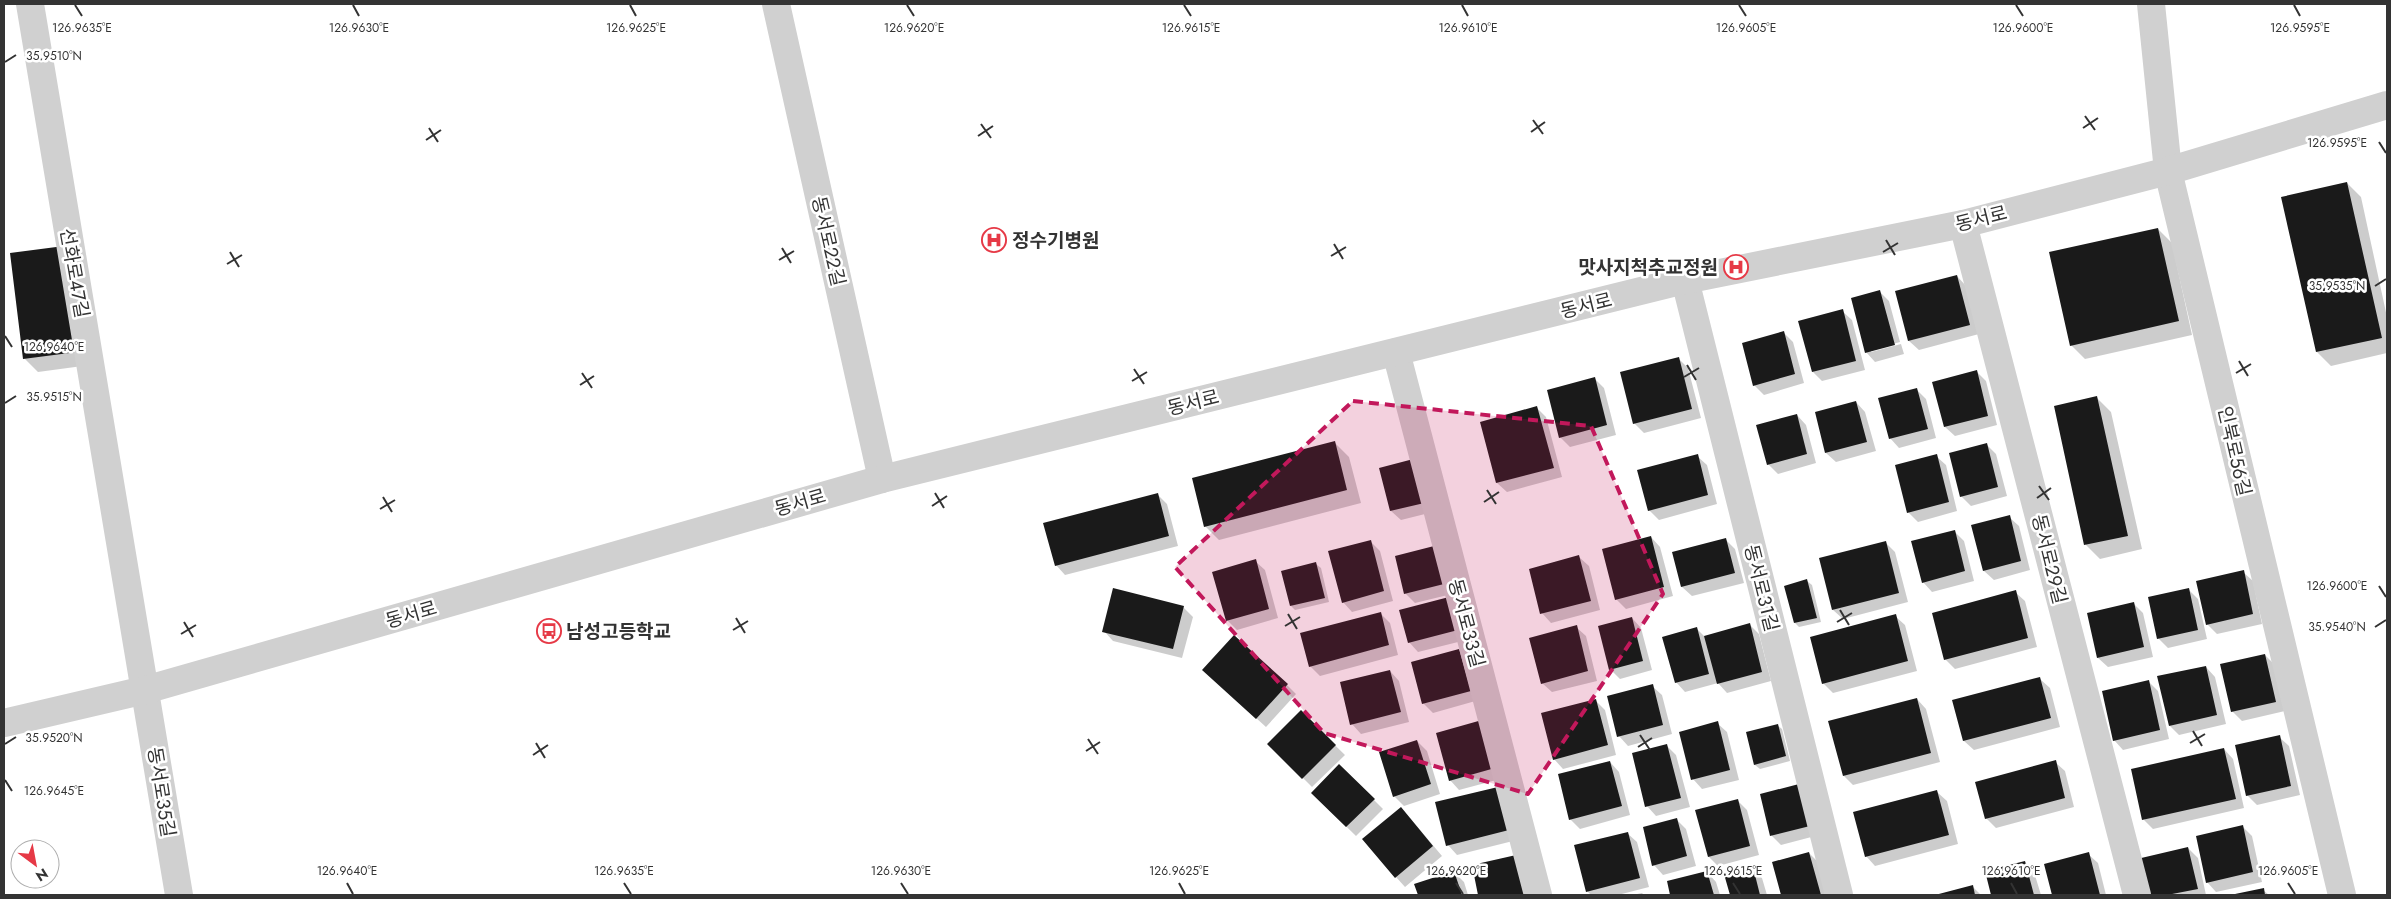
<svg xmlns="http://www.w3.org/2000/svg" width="2391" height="899" font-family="Jost,'Noto Sans KR',sans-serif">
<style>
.shadow{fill:#0003}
.building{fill:#1a1a1a}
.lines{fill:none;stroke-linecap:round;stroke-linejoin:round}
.minor{stroke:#d0d0d0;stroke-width:28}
.tertiary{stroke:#d0d0d0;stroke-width:28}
.marked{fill:#c2185b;fill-opacity:0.2;stroke:#c2185b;stroke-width:4;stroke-dasharray:10 6;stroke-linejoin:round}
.ticks{fill:none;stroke:#333;stroke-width:2}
.labels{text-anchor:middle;stroke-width:5;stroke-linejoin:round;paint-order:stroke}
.street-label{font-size:19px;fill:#333;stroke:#fff}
.poi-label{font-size:19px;font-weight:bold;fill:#333;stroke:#fff;text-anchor:start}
.ticks-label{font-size:12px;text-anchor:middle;fill:#333;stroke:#fff;stroke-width:5;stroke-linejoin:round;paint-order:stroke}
</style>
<rect width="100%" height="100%" fill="#fff"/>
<path class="shadow" d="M2347,183l14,14 26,120v36l-56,13 -14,-14z
M2158,229l14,14 20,92 -107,24 -14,-14z
M11,254l79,111 -52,7 -14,-14z
M1957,276l9,10 13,48 -60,16 -10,-9z
M1880,292l9,9 11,41 -29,8v2l30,-8 3,10 -29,8 -9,-10z
M1842,311l10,9 13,50 -43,11 -9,-9z
M1784,333l9,9 11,41 -40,12 -10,-10z
M1678,358l10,10 13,50 -57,15 -10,-10z
M1976,371l10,10 11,44 -42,11 -10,-9z
M1595,379l9,9 12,47 -46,12 -10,-10z
M1917,390l9,9 10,39 -37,10 -9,-10z
M2097,398l14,14 31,137 -42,10 -14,-14 -31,-138z
M1856,402l9,10 11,39 -40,11 -10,-9z
M1537,408l9,9 16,60 -55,15 -10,-9 -16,-60z
M1797,415l9,10 10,38 -38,11 -10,-10z
M1335,443l14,14 12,46 -142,37 -14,-14z
M1986,444l10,10 11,42 -36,10 -10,-10z
M1697,456l10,9 10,39 -58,16 -10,-10z
M1936,456l10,9 11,46 -39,11 -10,-10z
M1381,469l60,41 -40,10 -10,-9z
M1157,494l10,10 11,42 -113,29 -9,-10z
M2009,517l10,9 11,44 -36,10 -10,-9z
M1954,531l10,10 10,40 -42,11 -9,-10z
M1651,537l9,10 13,49 -47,13 -10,-10z
M1725,539l10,10 9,34 -52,13 -10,-9 -9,-34z
M1371,542l9,9 13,50 -41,11 -9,-10z
M1885,542l10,10 13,50 -65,17 -10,-9z
M1438,547l18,46 -41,10 -10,-10z
M1579,557l10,9 11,44 -49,13 -9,-10z
M1255,561l10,9 13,48 -41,12 -10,-10z
M1316,564l5,4 8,34 -34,8 -4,-4z
M2243,572l10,9 9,43 -45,10 -10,-10z
M1807,581l5,4 9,37 -22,5 -4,-4z
M2188,589l10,10 9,40 -39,9 -10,-10z
M2015,592l10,9 12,46 -82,22 -10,-10z
M1449,599l17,41 -48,12 -9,-10z
M2134,604l9,9 10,44 -45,10 -10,-9z
M1183,607l10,10 -11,41 -69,-17 -9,-10z
M1380,613l10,10 8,32 -78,21 -10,-10z
M1895,616l10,9 12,46 -84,22 -10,-10z
M1632,618l9,10 11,42 -32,9 -10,-10z
M1750,625l9,9 12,47 -44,12 -9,-10 -33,9 -9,-10 21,-53 8,8z
M1576,627l10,9 11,45 -45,11 -10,-9z
M1459,650l9,10 11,40 -46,13 -10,-10z
M2265,655l10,10 10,46 -43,10 -10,-10z
M2206,667l9,10 11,47 -47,11 -9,-9z
M1390,671l9,10 10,41 -48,12 -9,-10z
M1213,679l74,6 9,9 -30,33z
M2040,679l10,9 10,39 -86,23 -10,-9 -10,-40z
M2149,682l9,9 11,48 -46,11 -9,-10z
M1652,686l10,9 10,39 -44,12 -9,-10z
M1917,699l9,10 14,53 -87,23 -9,-9z
M1595,700l10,10 11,45 -53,14 -9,-10z
M1301,712l44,43 -33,32 -43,-43z
M1717,723l10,9 12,48 -37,9 -9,-10z
M1777,725l5,4 8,32 -30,8 -5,-4 -8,-32z
M1491,731l13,47 -45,12 -9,-10z
M2279,737l10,9 11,49 -43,10 -10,-10z
M1417,741l10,10 13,43 -36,12 -10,-10z
M1667,746l9,9 14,52 -34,9 -9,-10z
M2224,749l9,10 11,49 -91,21 -9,-9z
M1610,762l9,10 11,43 -50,14 -10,-10z
M2055,762l10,9 9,36 -78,21 -10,-10z
M1339,765l44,44 -27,27 -44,-43z
M1799,785l20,50 -38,10 -9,-9 -11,-41z
M1497,788l20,52 -60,15 -9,-10z
M1937,792l10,9 11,43 -83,22 -9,-10z
M1738,801l9,9 12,45 -41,11 -9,-9z
M1410,818l32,38 -37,31 -9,-10z
M1676,819l10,10 10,37 -33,9 -9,-10z
M2242,826l10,10 10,46 -46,10 -9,-10z
M1627,833l10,9 12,45 -31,8h-27l-4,-4z
M2188,848l10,10 8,37h-60z
M1809,853l10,10 8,32h-45l-9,-33z
M2088,854l10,9 8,32h-53l-8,-30z
M2025,862l9,10 7,23h-49l-6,-23z
M1752,868l10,10 5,17h-36l-5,-20z
M1454,872l10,10 4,13h-49l-3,-10z
M1707,872l9,10 4,13h-48l-4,-13z
M1972,886l9,9h-44z
M2263,890l6,5h-32z
M1642,893l2,2h-12z"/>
<path class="building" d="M2347,182l35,156 -66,14 -35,-155z
M2158,228l21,93 -109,25 -21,-94z
M64,246l13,106 -54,7 -13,-106z
M1957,275l13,50 -62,16 -13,-50z
M1880,290l15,55 -30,8 -14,-55z
M1843,309l13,52 -44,11 -14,-51z
M1784,331l11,43 -42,12 -11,-43z
M1679,357l13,52 -59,15 -13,-52z
M1977,370l11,46 -44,11 -12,-45z
M1595,377l12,48 -48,13 -12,-48z
M1917,388l11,41 -39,10 -11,-41z
M2097,396l31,140 -44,9 -30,-139z
M1856,401l11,41 -42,11 -10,-41z
M1537,406l17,62 -58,15 -16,-61z
M1797,414l10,40 -40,11 -11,-40z
M1335,441l12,49 -143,37 -12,-49z
M1987,443l11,44 -38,10 -11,-44z
M1698,454l10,41 -60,16 -11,-41z
M1937,454l12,48 -42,11 -12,-48z
M1421,457l12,44 -43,10 -11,-43z
M1158,493l11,43 -114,30 -12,-43z
M2010,515l11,46 -38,10 -12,-46z
M1955,530l10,41 -43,12 -11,-42z
M1651,536l13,51 -49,13 -13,-51z
M1726,538l9,35 -54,14 -9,-35z
M1371,540l13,51 -42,12 -14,-52z
M1886,541l13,52 -67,17 -13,-52z
M1438,545l10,38 -44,11 -9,-38z
M1579,555l12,46 -51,13 -11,-45z
M1256,559l13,50 -43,12 -14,-49z
M1316,562l9,36 -35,8 -9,-35z
M2244,570l9,44 -47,11 -10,-44z
M1807,579l10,39 -23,5 -10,-37z
M1113,588l71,18 -11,43 -71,-17z
M2189,588l9,42 -41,9 -9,-42z
M2016,590l12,48 -84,22 -12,-47z
M1449,597l9,33 -50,13 -9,-33z
M2134,602l10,45 -47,11 -10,-45z
M1381,612l8,33 -80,22 -9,-34z
M1896,614l12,47 -86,23 -12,-47z
M1632,617l11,44 -34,9 -11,-44z
M1750,623l12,49 -45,12 -13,-48z
M1577,625l11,46 -47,13 -12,-46z
M1697,627l12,47 -34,9 -13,-46z
M1234,635l54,49 -32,35 -54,-49z
M1459,649l12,42 -49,13 -11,-42z
M2265,654l11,48 -45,10 -11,-48z
M2206,666l11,49 -48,11 -12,-50z
M1390,670l11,42 -51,13 -10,-43z
M2040,677l11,41 -88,23 -11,-41z
M2149,680l11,50 -47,11 -11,-50z
M1653,684l10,41 -46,12 -10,-41z
M1917,698l14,55 -88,23 -15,-55z
M1596,699l12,46 -55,15 -12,-47z
M1301,710l35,35 -34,34 -35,-35z
M1482,720l13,48 -46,13 -13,-48z
M1718,721l12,49 -39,10 -12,-48z
M1778,724l8,32 -32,9 -8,-33z
M2280,735l11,51 -45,10 -11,-51z
M1417,740l14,44 -38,13 -14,-45z
M1667,744l14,54 -36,9 -13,-54z
M2224,748l12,51 -94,21 -11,-51z
M2056,760l9,38 -80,21 -10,-37z
M1610,761l12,45 -53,14 -11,-46z
M1339,764l36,35 -29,28 -35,-34z
M1799,784l11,42 -40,10 -10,-42z
M1498,787l11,43 -63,16 -11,-44z
M1937,790l12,45 -84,22 -12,-45z
M1738,799l12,47 -42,11 -13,-47z
M1401,807l32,39 -38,32 -33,-39z
M1677,818l10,38 -35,10 -9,-39z
M2243,825l10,47 -47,11 -10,-47z
M1628,832l12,46 -54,14 -12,-47z
M2188,847l10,42 -31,6h-22l-8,-36z
M1809,852l12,43h-40l-9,-33z
M2089,852l11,43h-48l-8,-31z
M1525,853l8,42h-55l-6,-30z
M2025,861l9,34h-43l-6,-24z
M1753,867l7,28h-30l-6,-21z
M1454,871l8,24h-44l-4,-11z
M1707,871l7,24h-44l-3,-14z
M1973,885l2,10h-40z
M2264,888l1,7h-30v-1z"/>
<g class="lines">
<path class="minor" d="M30,4l149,891
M776,4l106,475
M2151,4l17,167 174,724
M1963,224l174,671
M1685,280l154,615
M1396,352l142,543"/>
<path class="tertiary" d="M4,723l141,-33 737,-211 803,-199 278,-56 205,-53 219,-66"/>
</g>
<path class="marked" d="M1353,401l238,25 72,168 -135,200 -204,-61 -149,-166z"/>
<path class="ticks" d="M75,5l7,11M353,5l6,11M630,5l6,11M907,5l7,11M1184,5l7,11M1462,5l6,11M1739,5l7,11M2016,5l7,11M2294,5l6,11M5,62l11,-7M2085,116l10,14M1533,120l10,14M981,124l10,14M429,128l9,14M2083,128l15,-10M1531,132l14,-10M978,136l15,-10M426,140l15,-10M2379,142l7,11M1886,240l9,15M1334,244l9,15M782,248l9,15M230,252l9,15M1883,252l15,-9M1331,256l15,-9M779,260l15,-9M227,264l15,-9M2375,286l11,-7M5,336l7,11M2239,361l9,15M1687,365l9,15M1134,369l10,15M582,373l10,15M2236,373l15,-9M1684,377l15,-9M1132,381l15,-9M580,385l14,-9M5,403l11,-7M2039,486l10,14M1487,490l9,14M935,493l9,15M383,497l9,15M2037,498l14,-10M1484,502l15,-10M932,506l15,-10M380,509l15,-9M2379,586l7,11M1840,610l9,15M1288,614l9,15M736,618l9,15M184,622l9,15M1837,622l15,-9M1285,626l15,-9M2375,627l11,-7M733,630l15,-9M181,634l15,-9M2193,731l9,15M1640,735l10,15M1088,739l10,15M536,743l9,15M2190,743l15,-9M5,744l11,-7M1638,747l14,-9M1086,751l14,-9M533,755l15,-10M5,780l7,11M347,883l6,11M624,883l7,11M901,883l7,11M1179,883l6,11M1456,883l7,11M1733,883l7,11M2011,883l6,11M2288,883l7,11"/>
<defs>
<symbol id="hospital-ring" viewBox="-11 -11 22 22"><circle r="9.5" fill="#fff" stroke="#e63946" stroke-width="1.5"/><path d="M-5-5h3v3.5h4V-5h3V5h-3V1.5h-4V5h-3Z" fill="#e63946"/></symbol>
<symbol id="bus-ring" viewBox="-11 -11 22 22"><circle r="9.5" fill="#fff" stroke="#e63946" stroke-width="1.5"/><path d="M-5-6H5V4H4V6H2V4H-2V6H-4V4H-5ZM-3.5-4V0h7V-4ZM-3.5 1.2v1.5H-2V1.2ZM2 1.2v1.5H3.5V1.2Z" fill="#e63946"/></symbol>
</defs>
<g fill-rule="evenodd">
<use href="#hospital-ring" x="980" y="226" width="28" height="28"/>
<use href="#hospital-ring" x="1722" y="253" width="28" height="28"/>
<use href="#bus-ring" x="535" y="617" width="28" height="28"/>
</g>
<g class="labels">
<g class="street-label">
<text transform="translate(1981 218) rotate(-14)" y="7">동서로</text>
<text transform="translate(829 241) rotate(77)" y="7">동서로22길</text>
<text transform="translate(75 273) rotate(80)" y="7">선화로47길</text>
<text transform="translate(1586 305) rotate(-14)" y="7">동서로</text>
<text transform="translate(1193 402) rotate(-14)" y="7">동서로</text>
<text transform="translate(2235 451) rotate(77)" y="7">인북로56길</text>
<text transform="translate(800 502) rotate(-16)" y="7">동서로</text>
<text transform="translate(2050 559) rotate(76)" y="7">동서로29길</text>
<text transform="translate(1762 588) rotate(76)" y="7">동서로31길</text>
<text transform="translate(411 614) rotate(-16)" y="7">동서로</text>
<text transform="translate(1467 623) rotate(75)" y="7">동서로33길</text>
<text transform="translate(162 792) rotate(81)" y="7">동서로35길</text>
</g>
<g class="poi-label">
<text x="1012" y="247">정수기병원</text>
<text x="1718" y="274" text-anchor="end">맛사지척추교정원</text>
<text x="566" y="638">남성고등학교</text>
</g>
</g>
<g class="ticks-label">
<text x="82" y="32">126.9635°E</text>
<text x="359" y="32">126.9630°E</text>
<text x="636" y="32">126.9625°E</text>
<text x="914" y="32">126.9620°E</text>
<text x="1191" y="32">126.9615°E</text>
<text x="1468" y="32">126.9610°E</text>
<text x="1746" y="32">126.9605°E</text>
<text x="2023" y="32">126.9600°E</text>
<text x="2300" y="32">126.9595°E</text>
<text x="54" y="60">35.9510°N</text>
<text x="2337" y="147">126.9595°E</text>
<text x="2337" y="290">35.9535°N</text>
<text x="54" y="351">126.9640°E</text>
<text x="54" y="401">35.9515°N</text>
<text x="2337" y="590">126.9600°E</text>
<text x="2337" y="631">35.9540°N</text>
<text x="54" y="742">35.9520°N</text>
<text x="54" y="795">126.9645°E</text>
<text x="347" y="875">126.9640°E</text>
<text x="624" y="875">126.9635°E</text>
<text x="901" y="875">126.9630°E</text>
<text x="1179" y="875">126.9625°E</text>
<text x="1456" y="875">126.9620°E</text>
<text x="1733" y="875">126.9615°E</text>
<text x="2011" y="875">126.9610°E</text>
<text x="2288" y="875">126.9605°E</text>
</g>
<rect width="2391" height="899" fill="none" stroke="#333333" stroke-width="10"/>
<g transform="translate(35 864) rotate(148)"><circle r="24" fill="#ffffff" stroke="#adadad"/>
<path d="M0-4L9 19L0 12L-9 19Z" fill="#e63946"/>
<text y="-8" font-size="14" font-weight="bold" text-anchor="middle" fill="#333333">N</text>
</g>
</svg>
